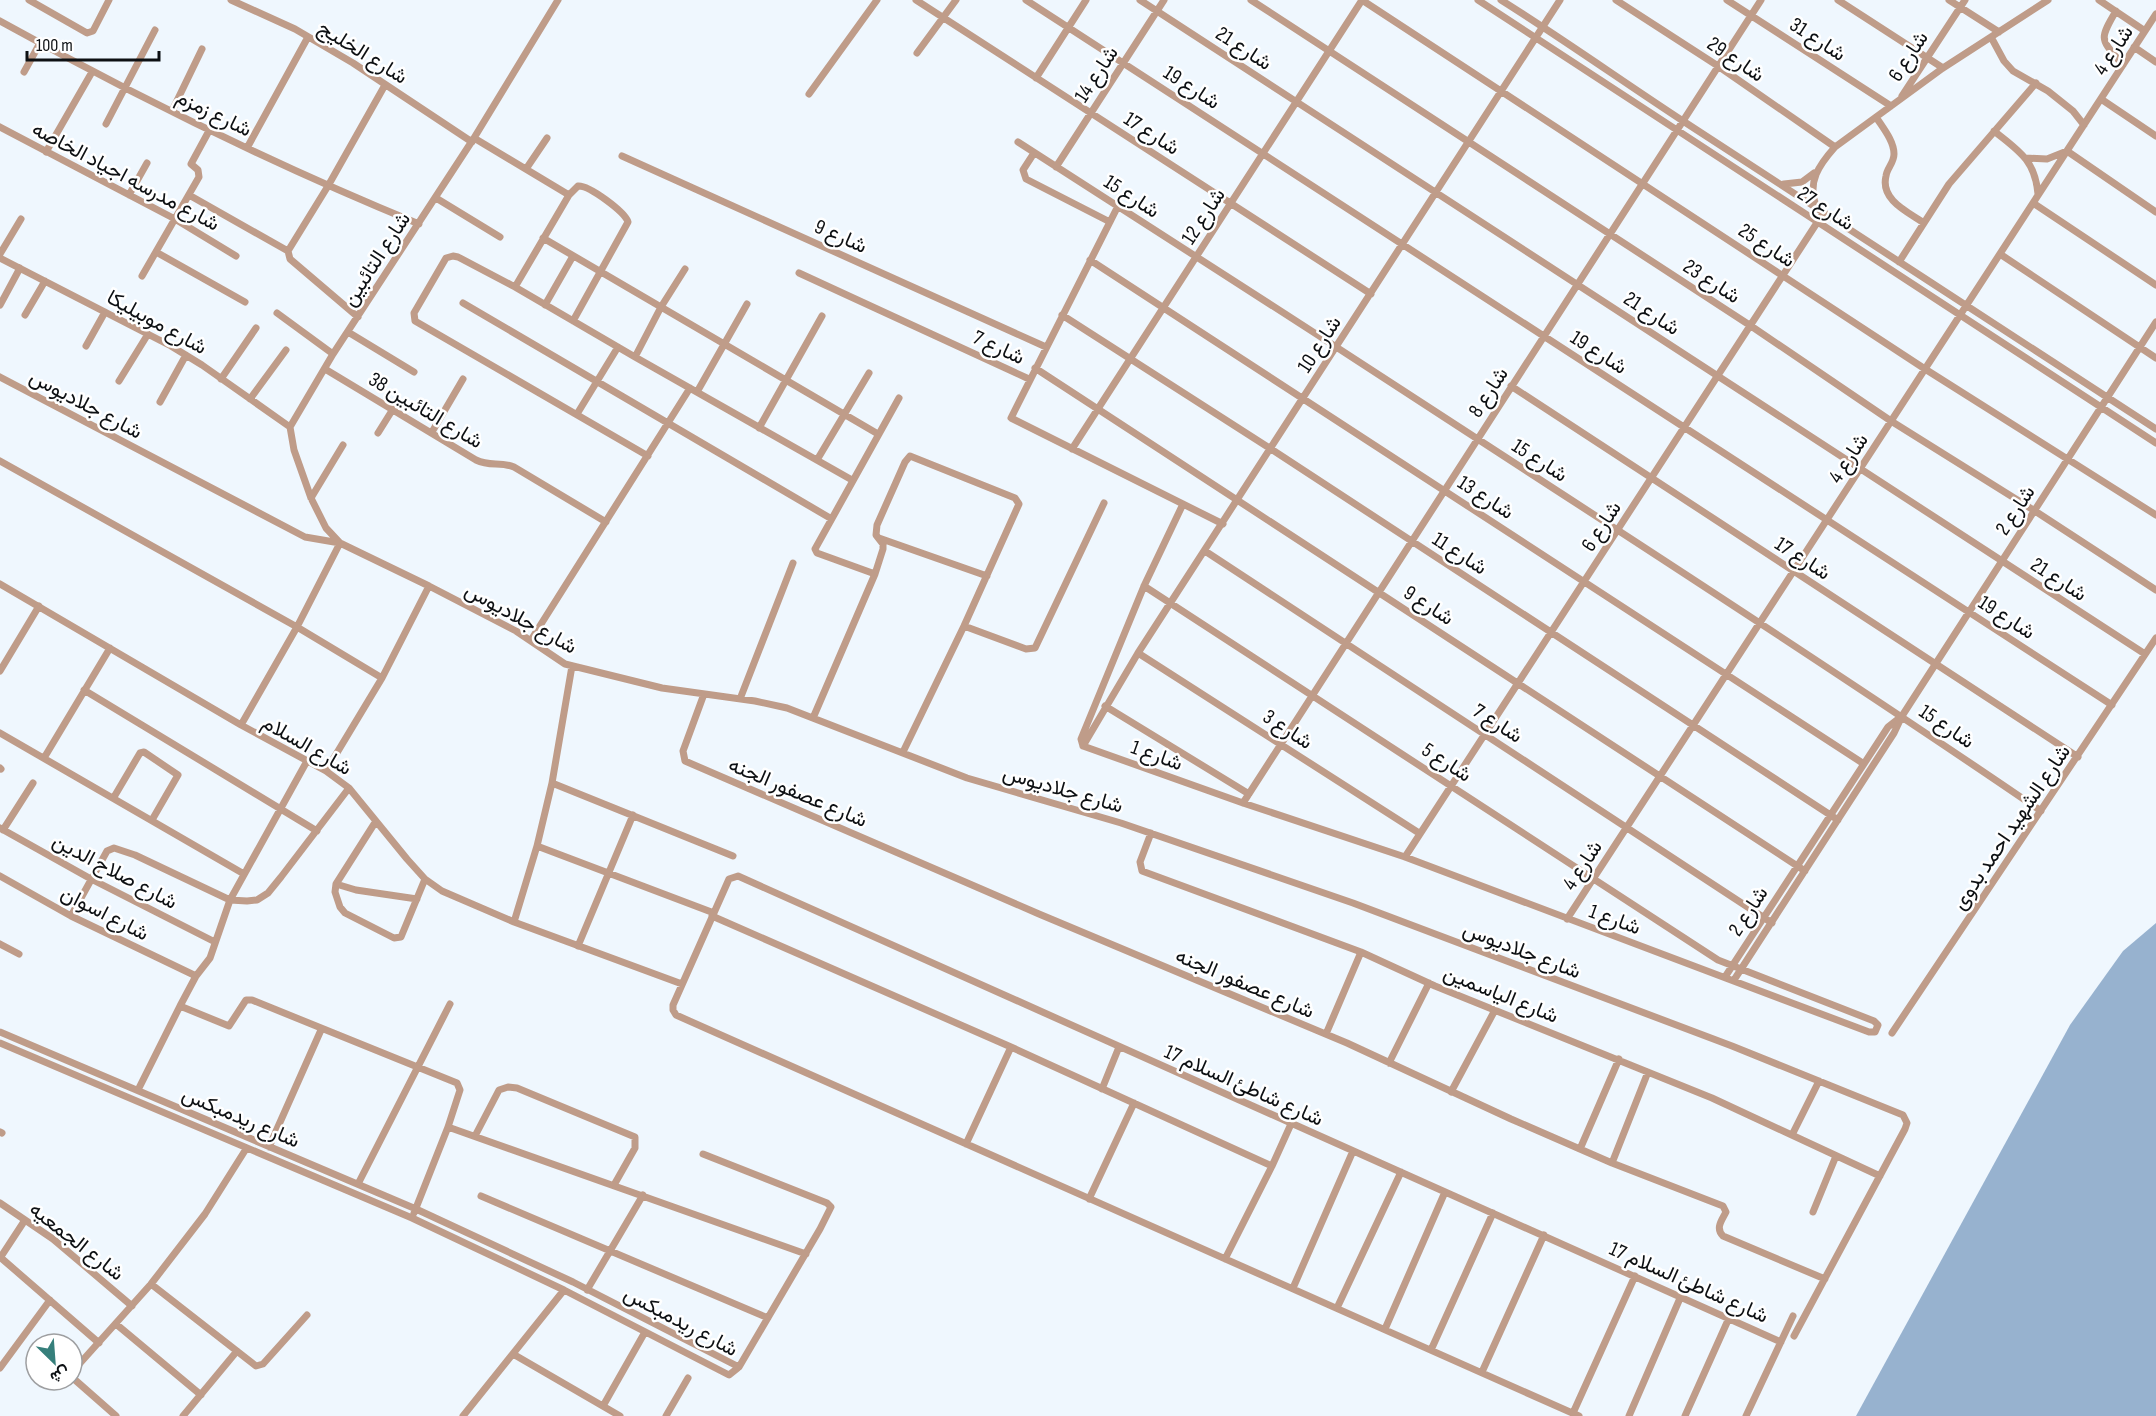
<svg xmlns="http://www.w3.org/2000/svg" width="2156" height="1416" font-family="'Sofia Sans Condensed',Vazirmatn,sans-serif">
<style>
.water{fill:#97b2cf}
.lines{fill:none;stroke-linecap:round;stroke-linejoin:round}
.minor{stroke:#bf9c89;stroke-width:7}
.labels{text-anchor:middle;stroke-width:5;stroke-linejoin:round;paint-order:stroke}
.street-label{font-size:21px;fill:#0d1013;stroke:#fff}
</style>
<rect width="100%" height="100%" fill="#eff7fe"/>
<path class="water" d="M2156,923v493h-300l214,-391 53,-74z"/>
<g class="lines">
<path class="minor" d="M29,0l58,33 6,-2 16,-31
M231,0l64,29 58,34 119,79
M916,0l455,294
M1026,0l1086,705
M1140,0l1005,654
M1251,0l500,326 140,95 144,90 121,79
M1362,0l563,369 231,146
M1478,0l678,443
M1501,0c62,39 121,81 182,121 158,102 315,206 473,308
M1616,0l102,66 117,81
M1727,0l164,106
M1838,0l105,68
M1949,0l50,32
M2099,0l46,31
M2116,11c-18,30 -15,28 7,54
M0,21c135,75 275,144 419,203
M1991,37l13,24 9,10 35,20 25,20 11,14
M2134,47l22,15
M917,53l39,-53
M24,72l16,-29
M1036,78l50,-78
M809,94l68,-94
M1902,96l63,-96
M2101,99l55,37
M172,111l30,-62
M1876,117c7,11 18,24 18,37 0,9 -7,14 -8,22 -6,24 22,36 38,47
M106,124l49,-94
M0,127l175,92 61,37
M1994,131c25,20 41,29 44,63
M474,138l95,57
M1018,142c174,111 348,224 521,337 168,109 337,219 502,332
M247,148l61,-111
M46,152l46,-80
M1034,153l-11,17 3,9 84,43
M622,156l424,191
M2026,158l21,1 20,-8 89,61
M1056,167l108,-167
M526,169l21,-31
M1784,184l18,-2 12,-9
M129,195l18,-32
M189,195l99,56
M436,198l64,39
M2033,203l123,82
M1118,206l-107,212 212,106
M1816,206c-9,-24 3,-41 19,-59l108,-79 105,-68
M543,238l335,196
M156,252l89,50
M0,254l21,-35
M2000,254l156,104
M0,258l171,88 31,19 88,62
M1090,260l774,504
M1899,262l50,-78 87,-101
M799,273l230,106
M142,276l57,-99 -1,-7 -7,-6 19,-35
M515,287l54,-92 9,-9c11,-1 47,26 50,36l-55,99
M463,303l367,215
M0,305l20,-37
M545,305l28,-49
M277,313l56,41
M25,315l20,-34
M1062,315l209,134 567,371
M358,317l-68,-58 -2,-8 40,-65 57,-101
M348,332l66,40
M86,346l19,-34
M635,357l26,-50 24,-38
M1035,368l770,503
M325,369l151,91c14,7 24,1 38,7l92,55
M0,377l305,160 35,6 89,43 87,45 49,33 97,24 93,13 32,7 180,70 154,45 232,80 379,143 171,69 4,8 -2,6 -111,207
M221,379l35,-51
M119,381l29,-47
M1511,386l567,371
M697,392l50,-88
M250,399l36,-49
M160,402l26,-47
M577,414l41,-67
M759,428l63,-112
M432,432l31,-53
M378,433l15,-24
M1072,449l290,-449
M648,456l-233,-135 -1,-8 32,-55 7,-2 5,1 57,30 120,70 217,123
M817,460l52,-87
M0,461l297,166 85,51
M311,498l32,-53
M879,538l108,38
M1205,551l567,372
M875,574l-58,-21 -2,-4 84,-151
M0,584l241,141 85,46 23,17 58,71 18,20 17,12 72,31 168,62
M964,626l62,23 9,-1 69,-145
M531,640l159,-252
M1138,653l281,180
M0,671l39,-65
M84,690l233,141
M704,694l-21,57 2,10 354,153 308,129 164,76 101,44 111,43 3,6c-4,8 -11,16 -3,24l102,43
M740,699l53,-136
M1105,706l144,88
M813,718l62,-144 8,-25v-5l-7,-9 1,-10 28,-63 5,-6 105,42 4,6 -55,122 -61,126
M241,725l56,-98 43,-84 -14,-15 -15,-30 -17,-48 -4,-23 43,-73 141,-216 84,-138
M0,733l244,141
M1083,746l160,57 162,54 464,175h6l3,-7 -4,-4 -156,-61 -574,-374
M1083,746l55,-93 422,-653
M1083,746l-2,-7 63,-153 39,-82
M44,758l66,-110
M0,768l1,1
M326,771l56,-93 47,-92
M552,783l181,73
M114,797l26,-44 4,-1 34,23 -26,45
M1243,803l518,-803
M376,821l-40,63 -1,8 5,15 5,6 49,25 7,-1 24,-58
M0,828l91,51 124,63
M3,830l30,-47
M1151,833l-11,29 2,9 219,81 74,34 277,112 168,78
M537,846l177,67
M1405,857l419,-645
M0,876l71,40 125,60
M336,884l20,6 61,9
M71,916l36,-65 7,-3 21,7 95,45 17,1 10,-1 11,-7 13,-16 68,-89
M712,916l299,131 261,119
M1567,919l589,-905
M514,922l23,-76 15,-63 20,-117
M0,944l19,10
M578,946l55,-131
M1725,977l163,-250 14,-11
M1734,980l160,-247 8,-17 254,-394
M180,1006l49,20 17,-26h6l205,83 3,7 -12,37 -34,86
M0,1032l416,177 157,73 166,85
M1892,1033l264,-395
M1326,1034l35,-82
M0,1043l412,175 152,72 165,85 10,-8 81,-138 11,-22 -4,-4 -124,-49
M1389,1063l40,-80
M1102,1089l17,-42
M138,1090l42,-84 16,-30 14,-18 20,-58 77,-139
M1451,1092l44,-82
M448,1127l358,127
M0,1132l2,1
M1792,1135l27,-54
M475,1136l24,-46 9,-3 9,1 118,49v11l-21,37
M966,1144l45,-97
M269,1147l52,-117
M1580,1149l39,-90
M1612,1163l36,-91
M358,1184l92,-180
M481,1196l287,122
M1089,1199l45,-96
M0,1203l53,36 79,67
M1813,1212l23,-56
M0,1257l99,86
M0,1258l25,-38
M1225,1259l47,-93 19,-42
M151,1284l105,82 7,-2 44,-49
M1293,1288l60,-137
M587,1290l56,-95
M1337,1308l64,-136
M116,1324l85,71
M1385,1329l60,-137
M1431,1350l62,-137
M513,1354l107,62
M0,1368l50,-68
M1482,1372l62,-137
M603,1406l42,-74
M1573,1413l62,-137
M116,1416l-42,-37 -1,-8 78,-87 54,-70 41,-65
M183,1416l54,-65
M463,1416l101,-126
M666,1416l22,-38
M1579,1416l-903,-401 -3,-5v-5l56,-126 9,-3 1043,466
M1629,1416l52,-120
M1685,1416l44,-98
M1746,1416l47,-100"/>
</g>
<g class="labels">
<g class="street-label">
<text transform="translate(1818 39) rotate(33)" y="7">شارع 31</text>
<text transform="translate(1244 48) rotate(33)" y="7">شارع 21</text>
<text transform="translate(2113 50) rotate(-57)" y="7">شارع 4</text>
<text transform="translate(363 52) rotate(32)" y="7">شارع الخليج</text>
<text transform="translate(1908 56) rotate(-57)" y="7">شارع 6</text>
<text transform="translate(1736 59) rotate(34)" y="7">شارع 29</text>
<text transform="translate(1096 74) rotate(-57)" y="7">شارع 14</text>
<text transform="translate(1192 87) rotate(33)" y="7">شارع 19</text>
<text transform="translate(214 113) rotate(26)" y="7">شارع زمزم</text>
<text transform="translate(1152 133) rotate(33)" y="7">شارع 17</text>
<text transform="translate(126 176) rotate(28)" y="7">شارع مدرسه اجياد الخاصه</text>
<text transform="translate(1132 196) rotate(33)" y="7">شارع 15</text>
<text transform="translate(1826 208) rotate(33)" y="7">شارع 27</text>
<text transform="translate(1203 216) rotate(-57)" y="7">شارع 12</text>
<text transform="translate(841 236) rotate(24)" y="7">شارع 9</text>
<text transform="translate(1767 245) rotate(33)" y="7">شارع 25</text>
<text transform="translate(376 259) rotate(-57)" y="7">شارع التائبين</text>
<text transform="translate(1712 281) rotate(33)" y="7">شارع 23</text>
<text transform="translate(1652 313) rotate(33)" y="7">شارع 21</text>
<text transform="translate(157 322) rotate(29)" y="7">شارع موبيليكا</text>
<text transform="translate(1319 344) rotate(-57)" y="7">شارع 10</text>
<text transform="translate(999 347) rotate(25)" y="7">شارع 7</text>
<text transform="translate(1599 352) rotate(33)" y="7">شارع 19</text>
<text transform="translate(1488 392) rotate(-57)" y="7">شارع 8</text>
<text transform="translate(86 404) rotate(28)" y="7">شارع جلاديوس</text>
<text transform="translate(426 410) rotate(31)" y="7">شارع التائبين 38</text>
<text transform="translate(1848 458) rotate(-57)" y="7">شارع 4</text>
<text transform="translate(1540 460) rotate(33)" y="7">شارع 15</text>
<text transform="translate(1486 497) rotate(33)" y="7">شارع 13</text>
<text transform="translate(2015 510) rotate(-57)" y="7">شارع 2</text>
<text transform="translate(1601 526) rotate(-57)" y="7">شارع 6</text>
<text transform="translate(1460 553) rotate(33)" y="7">شارع 11</text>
<text transform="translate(1803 558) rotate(33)" y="7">شارع 17</text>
<text transform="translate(2059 579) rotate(33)" y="7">شارع 21</text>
<text transform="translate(1429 605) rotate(33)" y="7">شارع 9</text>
<text transform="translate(2007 617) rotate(33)" y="7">شارع 19</text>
<text transform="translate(521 618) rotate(29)" y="7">شارع جلاديوس</text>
<text transform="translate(1498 723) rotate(33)" y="7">شارع 7</text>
<text transform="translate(1947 726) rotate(34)" y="7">شارع 15</text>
<text transform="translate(1288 729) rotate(33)" y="7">شارع 3</text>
<text transform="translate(307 745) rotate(30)" y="7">شارع السلام</text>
<text transform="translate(1157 755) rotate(20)" y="7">شارع 1</text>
<text transform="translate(1447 762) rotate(33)" y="7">شارع 5</text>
<text transform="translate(1063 789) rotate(16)" y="7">شارع جلاديوس</text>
<text transform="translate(798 792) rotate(23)" y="7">شارع عصفور الجنه</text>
<text transform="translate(2011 827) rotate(-56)" y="7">شارع الشهيد احمد بدوى</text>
<text transform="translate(1582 865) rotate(-57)" y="7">شارع 4</text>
<text transform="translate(115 871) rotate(28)" y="7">شارع صلاح الدين</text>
<text transform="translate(1748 911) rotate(-57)" y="7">شارع 2</text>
<text transform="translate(105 913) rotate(27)" y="7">شارع اسوان</text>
<text transform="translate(1615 919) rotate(20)" y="7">شارع 1</text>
<text transform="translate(1522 950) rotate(21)" y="7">شارع جلاديوس</text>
<text transform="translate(1245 983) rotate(23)" y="7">شارع عصفور الجنه</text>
<text transform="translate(1501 994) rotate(22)" y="7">شارع الياسمين</text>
<text transform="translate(1244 1085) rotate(24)" y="7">شارع شاطئ السلام 17</text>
<text transform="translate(241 1117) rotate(23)" y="7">شارع ريدمبكس</text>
<text transform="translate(77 1241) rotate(38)" y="7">شارع الجمعيه</text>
<text transform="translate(1689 1282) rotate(24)" y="7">شارع شاطئ السلام 17</text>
<text transform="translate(681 1321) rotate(28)" y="7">شارع ريدمبكس</text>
</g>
</g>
<g transform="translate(54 1362) rotate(155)"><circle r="28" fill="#ffffff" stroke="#9e9fa1" stroke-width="1.5"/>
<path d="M0-4.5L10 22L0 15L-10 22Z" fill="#367f7b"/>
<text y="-9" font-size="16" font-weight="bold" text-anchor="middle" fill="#0d1013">ش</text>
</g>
<path d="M27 51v9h132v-9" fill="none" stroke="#0d1013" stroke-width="3"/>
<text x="36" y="51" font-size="18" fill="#0d1013" stroke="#ffffff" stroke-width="4.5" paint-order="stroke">100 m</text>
</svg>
